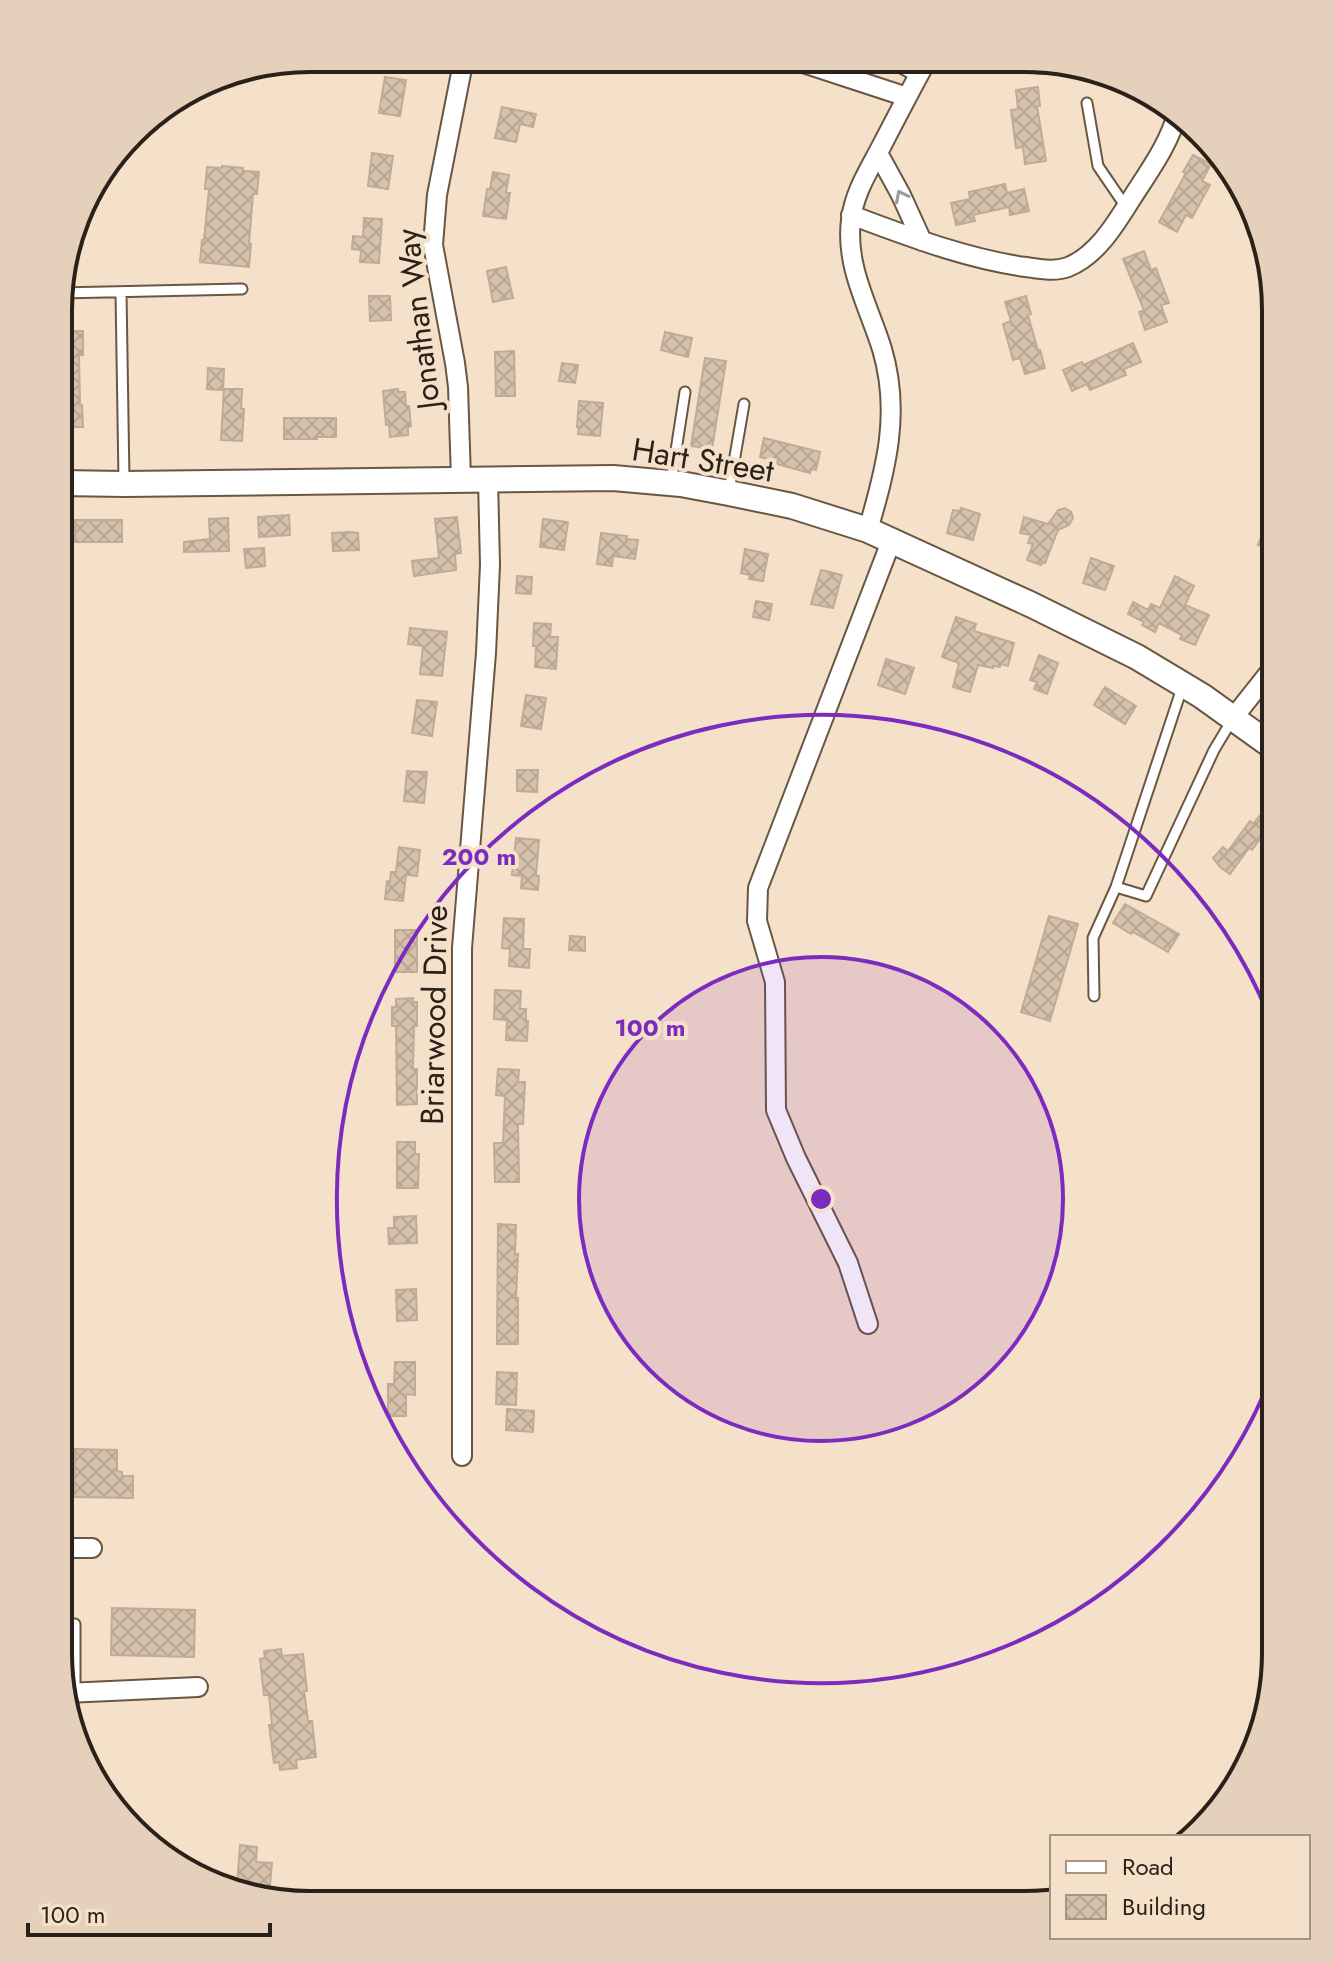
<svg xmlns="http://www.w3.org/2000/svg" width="1334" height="1963" font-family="Jost,sans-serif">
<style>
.building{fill:url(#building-cross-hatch);stroke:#c0ab96;stroke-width:2}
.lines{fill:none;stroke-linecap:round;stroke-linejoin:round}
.lane-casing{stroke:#695743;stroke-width:13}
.street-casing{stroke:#695743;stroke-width:22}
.secondary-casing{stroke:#695743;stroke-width:28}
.lane{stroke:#fff;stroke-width:9}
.street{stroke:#fff;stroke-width:18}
.secondary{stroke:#fff;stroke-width:24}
.oneway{stroke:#9f9c98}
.ring{fill:none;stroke:#7b2cbf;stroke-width:4}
.labels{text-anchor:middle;stroke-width:8;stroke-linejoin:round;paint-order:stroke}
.street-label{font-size:32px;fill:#2a221a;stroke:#f5e0c9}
.rim{fill:none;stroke:#2a221a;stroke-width:4}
.centre{fill:#7b2cbf;stroke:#f5e0c9;stroke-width:4}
.ring-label{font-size:24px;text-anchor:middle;font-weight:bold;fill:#7b2cbf;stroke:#f5e0c9;stroke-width:8;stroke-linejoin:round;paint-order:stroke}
</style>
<defs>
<pattern id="building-cross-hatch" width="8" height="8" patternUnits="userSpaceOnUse" patternTransform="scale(2)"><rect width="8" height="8" fill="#d6c2ac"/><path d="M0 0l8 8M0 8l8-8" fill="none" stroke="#b8a693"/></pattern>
</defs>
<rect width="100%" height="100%" fill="#f5e0c9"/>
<path class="building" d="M1036,60h19v14h-19z
M385,77l21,3 -6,36 -21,-3z
M1038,87l2,19h-3l9,55 -21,3 -2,-17 -7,1 -5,-38 7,-1 -2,-19z
M502,107l34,7 -3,13 -13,-3 -4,18 -21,-4z
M372,153l21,3 -5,33 -20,-3z
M1193,155l18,9 -9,17 8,4 -18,33 -6,-3 -9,17 -18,-10 27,-49 -3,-1z
M222,166l21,2v3l16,1 -2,22h-4l-4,50h2l-2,23 -49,-5 2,-22h2l5,-51h-4l2,-22 15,1z
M493,172l16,3 -3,18h4l-4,26 -23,-3 4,-27h3z
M1005,184l2,9 17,-4 5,22 -19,4 -1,-8 -36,8 2,6 -19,4 -5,-22 19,-4 -1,-7z
M364,218l18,1 -3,44 -19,-1 1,-12 -9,-1 1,-13 10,1z
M1144,251l7,19 5,-2 13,35 -8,2 6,17 -22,8 -6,-18 5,-2 -21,-51z
M506,267l7,31 -20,4 -6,-31z
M369,296h21l1,24 -21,1z
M1026,296l5,18 -3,1 10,36 2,-1 5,18 -20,6 -5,-16 -7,2 -10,-36 8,-3 -6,-19z
M60,331h23v24h-4l1,50h2l1,22h-23z
M665,332l27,6 -4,19 -27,-7z
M1133,343l8,19 -17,7 2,6 -36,15 -3,-6 -15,7 -9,-21 19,-8 1,3z
M514,351l1,45h-19l-1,-44z
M705,358l21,3 -14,88 -21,-3z
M562,363l16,2 -3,18 -16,-2z
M208,368l16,1 -1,21 -16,-1z
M224,389h18l-1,20h3l-2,32 -21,-1z
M398,389v3h7l1,14h3l2,20 -3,1v8l-18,2 -1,-13 -3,1 -3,-34z
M579,401l24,2 -3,33 -22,-2 1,-7h-2z
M284,418h52v19h-19v2h-33z
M764,438l56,14 -4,18 -5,-1 -1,4 -33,-9 1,-2 -18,-5z
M1275,502h1v50l-18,-7z
M961,508l19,6 -7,26 -26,-7 6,-23 7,1z
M1065,508l6,4 2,6 -4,7 -11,5 -13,33 -2,-1 -2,3 -14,-5 6,-16 -5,-1 3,-8 -11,-2 4,-16 24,7 10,-14z
M289,515l1,20 -31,2 -1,-20z
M457,517l4,36 -6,1 1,16 -42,6 -2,-15 27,-3 -4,-39z
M228,518l1,33 -45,1v-10l26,-3 -1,-20z
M543,519l25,3 -4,28 -24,-3z
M75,520h47v22h-47z
M350,532l8,1 1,17 -26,1 -1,-18z
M601,533l26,3 -1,3 12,1 -3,19 -22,-3 -1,10 -15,-2z
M264,548l1,18 -19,2 -2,-19z
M745,549l23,5 -5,27 -14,-2 1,-4 -9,-2z
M1091,558l23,8 -9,24 -22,-7z
M821,570l21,5 -9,33 -22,-4z
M517,576l15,1 -1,17 -15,-1z
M1175,576l19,10 -9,19 24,10 -14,30 -15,-6 2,-4 -23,-12 -4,9 -13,-7 2,-3 -16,-8 5,-12 15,8 3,-6 9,4z
M756,601l16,3 -3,16 -16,-3z
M956,617l20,7 -2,7 40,12 -6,23 -7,-2 -1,3 -7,-1v2l-15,-3 -8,27 -17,-5 6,-24 -17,-6z
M534,623l17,1 -1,13h8l-2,32 -21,-2 1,-21h-3z
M410,628l37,4 -5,44 -22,-2 3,-28 -15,-2z
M1039,655l19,8 -11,31 -13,-5 3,-7 -7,-2z
M886,659l28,9 -9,26 -27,-9z
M1105,687l31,19 -11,18 -31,-19z
M526,695l20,3 -5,31 -20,-3z
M417,700l20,2 -5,34 -20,-3z
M517,770h21l-1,22 -20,-1z
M407,771l20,1 -3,31 -20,-2z
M1276,795v37l-7,-5 -17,23 -3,-2 -19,26 -10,-7 -7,-9 10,-11 5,4 22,-30 3,3z
M516,838l23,2 -3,36h3l-1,14 -17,-2 1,-12 -10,-1z
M399,847l21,3 -3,26 -11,-1 -3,26 -18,-2 2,-18 3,1 1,-10h5z
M1125,904l54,30 -11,18 -35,-20 -2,2 -18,-11z
M1049,916l29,8 -28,97 -29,-9z
M504,918l20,1 -1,30h7l-1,19 -20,-2 1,-17 -8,-1z
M395,930h22v42h-22z
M570,936l15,1v14l-16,-1z
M495,990l26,1 -1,18h6v12h2l-1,20 -21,-1 1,-20 -13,-1z
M413,998v4h4v24h-3l-1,43h4v35l-20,1 -1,-79h-4v-19h4v-8z
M498,1069l21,1 -1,12h7l-2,42h-5l1,58h-24l-1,-39h9l2,-47 -9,-1z
M397,1142h18v12h4l-1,34h-21z
M416,1216l1,27 -28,1 -1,-16h6v-11z
M498,1224l18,1 -1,30 3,-1 -2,44h2v46h-21z
M416,1289l1,31 -20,1 -1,-31z
M395,1362h20v33l-9,-1v22h-18v-32h6z
M497,1372l20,1 -1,32 -20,-1z
M507,1409l27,2 -1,21 -27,-2z
M75,1449l42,1v21l5,1v4h11v22l-59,-1z
M112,1608l83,2 -1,47 -83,-2z
M281,1649l1,7 21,-2 4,37h-3l4,30h4l4,36 -20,3 1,8 -17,2 -1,-8 -5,1 -5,-38h3l-3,-30h-5l-4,-36 5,-1 -1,-7z
M240,1845l17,2 -1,15 16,1 -3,33 -11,-1 -21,-9z"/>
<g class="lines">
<defs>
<path id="lane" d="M1087,103l11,63 28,41
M121,292l3,189
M60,293l182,-4
M671,483l14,-91
M729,491l15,-87
M1116,887l30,9 68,-146 18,-30
M1094,996l-1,-58 23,-51 66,-199
M58,1625l17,-1v68
M60,1661l15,1"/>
<path id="street" d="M791,59l116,38
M899,60l2,3 19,10
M878,153l23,42 21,46
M851,215c57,21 115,44 175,52 14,2 29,5 42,0 28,-11 47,-42 62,-66 19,-30 39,-56 48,-90
M461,479l-3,-92 -3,-24 -22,-118 4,-50 27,-137
M868,530c18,-62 33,-117 14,-181 -13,-42 -37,-83 -31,-129 3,-27 18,-50 30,-73 15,-29 30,-58 46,-87
M1234,717l42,-53
M868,1324l-20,-61 -52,-105 -20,-48 -1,-128 -18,-61 1,-33 134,-349
M462,1456v-508l24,-295 4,-88 -2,-86
M58,1548h34
M66,1693l132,-6"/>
<path id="secondary" d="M60,483l64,1 489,-6 68,6 48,9 63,13 76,24 164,75 105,52 65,39 74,53"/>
</defs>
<use href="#lane" class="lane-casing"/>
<use href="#street" class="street-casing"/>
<use href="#secondary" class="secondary-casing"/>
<use href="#lane" class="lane"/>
<use href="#street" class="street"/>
<use href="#secondary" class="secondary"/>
</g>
<defs><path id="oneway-chevron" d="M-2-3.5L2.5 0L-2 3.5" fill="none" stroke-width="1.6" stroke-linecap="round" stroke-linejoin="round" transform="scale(2)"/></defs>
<use class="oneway" href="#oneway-chevron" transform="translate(901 196) rotate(-117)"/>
<circle cx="821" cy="1199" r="242" fill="#7b2cbf" fill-opacity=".12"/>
<g class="ring">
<circle cx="821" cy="1199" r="242"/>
<path d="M1274 1369A484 484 0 1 1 1274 1029"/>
</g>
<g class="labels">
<g class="street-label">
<text transform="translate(418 319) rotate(-97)" y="11">Jonathan Way</text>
<text transform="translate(703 460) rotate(9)" y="11">Hart Street</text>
<text transform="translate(434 1015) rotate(-89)" y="11">Briarwood Drive</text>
</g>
</g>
<path d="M0 0H1334V1963H0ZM310 72H1024A238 238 0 0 1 1262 310V1653A238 238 0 0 1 1024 1891H310A238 238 0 0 1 72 1653V310A238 238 0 0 1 310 72Z" fill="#e5d1bb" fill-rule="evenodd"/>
<path class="rim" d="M310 72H1024A238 238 0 0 1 1262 310V1653A238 238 0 0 1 1024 1891H310A238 238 0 0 1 72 1653V310A238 238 0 0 1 310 72Z"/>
<circle cx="821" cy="1199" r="12" class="centre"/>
<g class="ring-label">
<text x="479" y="865">200 m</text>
<text x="650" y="1036">100 m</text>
</g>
<rect x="1050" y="1835" width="260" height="104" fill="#f5e0c9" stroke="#a49483" stroke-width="2"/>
<rect x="1066" y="1861" width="40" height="12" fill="#ffffff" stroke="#a49483" stroke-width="2"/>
<text x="1122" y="1875" font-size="24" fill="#2a221a">Road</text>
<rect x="1066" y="1895" width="40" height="24" fill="url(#building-cross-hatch)" stroke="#a49483" stroke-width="2"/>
<text x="1122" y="1915" font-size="24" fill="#2a221a">Building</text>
<path d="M28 1923v12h242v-12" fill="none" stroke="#2a221a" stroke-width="4"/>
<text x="40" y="1923" font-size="24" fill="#2a221a" stroke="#f5e0c9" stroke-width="6" paint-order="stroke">100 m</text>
</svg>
